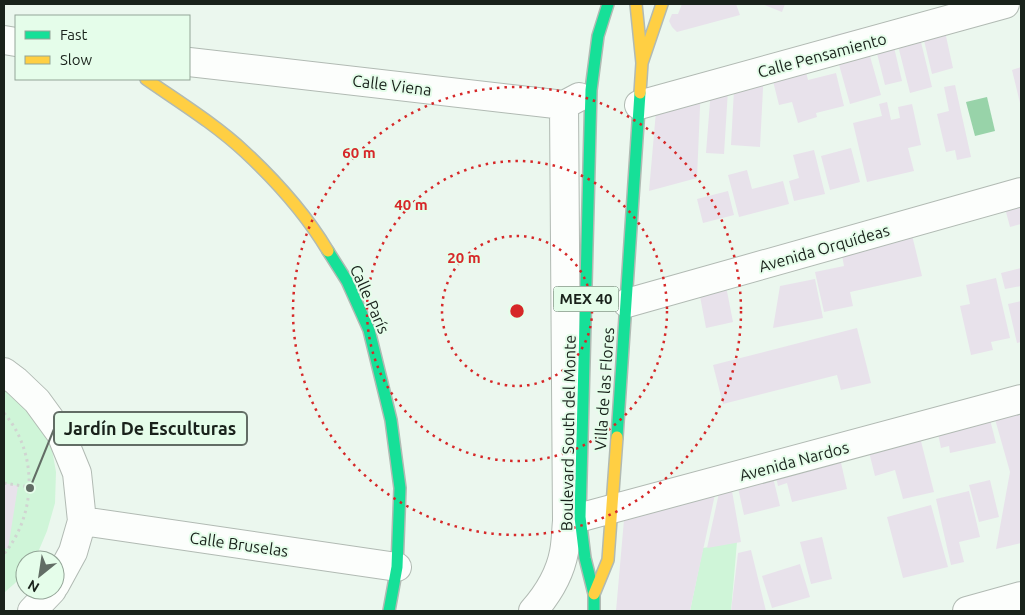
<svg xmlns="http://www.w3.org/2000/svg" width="1025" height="615" font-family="Ubuntu,sans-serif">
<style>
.green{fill:#cff5d8}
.water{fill:#98d3a9}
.building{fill:#e8e2eb}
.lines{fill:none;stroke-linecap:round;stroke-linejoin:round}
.street-casing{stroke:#b1bab3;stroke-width:30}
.fast-casing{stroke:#b1bab3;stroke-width:14}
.slow-casing{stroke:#b1bab3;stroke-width:14}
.path{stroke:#d0d4d1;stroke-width:3;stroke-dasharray:2.5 4;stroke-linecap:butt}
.street{stroke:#fcfefc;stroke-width:28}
.fast{stroke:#16e098;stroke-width:11}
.slow{stroke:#ffcf43;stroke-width:11}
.ring{fill:none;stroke:#d62828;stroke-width:2.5;stroke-dasharray:2.5 5}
.labels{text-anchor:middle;stroke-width:4;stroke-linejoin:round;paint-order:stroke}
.shield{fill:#e5fdea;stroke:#566459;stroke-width:1}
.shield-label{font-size:15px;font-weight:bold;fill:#19221b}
.street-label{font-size:16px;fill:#19221b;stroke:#e5fdea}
.centre{fill:#d62828;stroke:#e5fdea;stroke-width:2.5}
.ring-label{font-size:15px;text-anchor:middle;font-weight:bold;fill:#d62828;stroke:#e5fdea;stroke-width:4;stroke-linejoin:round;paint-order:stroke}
.leader{fill:none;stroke:#626d65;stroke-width:2}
.callout-dot{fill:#626d65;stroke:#e5fdea;stroke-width:2}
.callout{fill:#e5fdea;stroke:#626d65;stroke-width:2}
.callout-label{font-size:18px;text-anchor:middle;font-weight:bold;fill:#19221b}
</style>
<rect width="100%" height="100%" fill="#ebf7ee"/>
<path class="green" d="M4,372l47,72 5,28 -1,31 -8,28 -11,26 -2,3h-9c0,17 -9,22 -21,33z
M737,542l-6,69h-41l13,-63z"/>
<path class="water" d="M987,97l8,34 -20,5 -9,-34z"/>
<path class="building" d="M682,4h54l4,11 -63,17 -5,-5 -3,-6 3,-7h6z
M762,4h23l-3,8z
M888,22l14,59 -17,4 -15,-59z
M893,26l26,8 13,53 -22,6z
M944,27l9,41 -21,6 -10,-42z
M862,28l19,67 -31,9 -19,-68z
M803,60l5,20 28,-7 8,33 -28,7 1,4 -19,6 -6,-21 -13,3 -9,-36z
M1021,67v40l-9,-37z
M764,69l-4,78 -29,-2 3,-56z
M701,84l-4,94 -48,13 8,-91z
M955,85l16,72 -14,3 -2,-10 -9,2 -9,-38 12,-3 -5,-24z
M711,89l17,1 -4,64 -18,-1z
M887,102l4,18 9,-2 -2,-11 14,-3 9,41 -13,3 6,23 -47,11 -14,-59 29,-7 -3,-12z
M851,148l9,34 -30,8 -9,-34z
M814,150l11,44 -31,7 -5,-20 10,-3 -6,-23z
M747,170l5,19 31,-8 6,23 -50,13 -11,-42z
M1021,189v35l-11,3 -9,-34z
M728,191l6,24 -31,8 -6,-24z
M911,231l11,45 -72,16 3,14 -29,6 -9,-40 29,-6 -4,-21z
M1021,268v18l-16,3 -4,-16z
M996,278l14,60 -19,4 2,8 -22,5 -11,-49 10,-2 -4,-19z
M815,279l8,39 -50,10 7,-42z
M726,286l7,36 -27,6 -7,-37z
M1021,301v41l-4,1 -9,-39z
M857,328l14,55 -30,7 -4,-15 -114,29 -10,-39z
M1021,395v148l-25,6 14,-77 -19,-67z
M987,408l9,35 -46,10 -1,-7 -8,2 -6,-28z
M915,418l19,74 -31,7 -8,-29 -20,6 -7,-28z
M839,454l8,35 -55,13 -5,-19 -9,3 -7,-31z
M768,457l12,49 -36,9 -11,-50z
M720,471l-30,140h-74l10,-114z
M990,480l9,37 -20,5 -10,-37z
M4,483l14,3 -10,63 -4,-1z
M732,491l9,51 -34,6 12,-55z
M969,491l11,46 -21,5 5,20 -13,3 -15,-66z
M931,505l17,62 -45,11 -16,-61z
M822,537l10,42 -21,5 -11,-42z
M751,550l15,61h-35l7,-58z
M800,564l10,33 -38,11 -10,-32z"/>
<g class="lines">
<defs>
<path id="street" d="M4,40l12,2
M189,62l375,43 15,-8
M639,105l366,-101
M627,303l394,-111
M4,372l12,9 21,20 24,33 16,39 5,48 -9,31 -18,33
M82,521l315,46
M567,521l454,-122
M32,611l20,-21
M533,611c14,-16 27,-37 31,-59 2,-10 2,-21 3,-31l-3,-416
M967,611l54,-15"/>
<path id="fast" d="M328,251l19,30 22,49 22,90 9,68 -3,79 -8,44
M617,437l23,-344
M594,611v-17l-9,-36 -5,-41 11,-427 7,-54 10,-32"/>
<path id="slow" d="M636,4l6,59 -2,30
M642,63l20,-59
M146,79c33,23 69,45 99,73 30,28 62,64 83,99
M594,594l14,-34 9,-123"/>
</defs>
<use href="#street" class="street-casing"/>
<use href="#fast" class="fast-casing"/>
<use href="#slow" class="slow-casing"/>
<path class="path" d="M4,413c34,39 33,101 0,141
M4,483l25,4"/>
<use href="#street" class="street"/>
<use href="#fast" class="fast"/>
<use href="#slow" class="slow"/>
</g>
<g class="ring">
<circle cx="517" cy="311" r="75"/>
<circle cx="517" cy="311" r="150"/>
<circle cx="517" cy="311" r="224"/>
</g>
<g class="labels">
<rect class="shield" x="553.5" y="286.5" width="65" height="25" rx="4"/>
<g class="shield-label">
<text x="586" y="304">MEX 40</text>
</g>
<g class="street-label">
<text transform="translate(822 55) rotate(-15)" y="6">Calle Pensamiento</text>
<text transform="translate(392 85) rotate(7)" y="6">Calle Viena</text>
<text transform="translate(824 248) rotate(-16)" y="6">Avenida Orquídeas</text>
<text transform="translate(370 299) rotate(66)" y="6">Calle París</text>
<text transform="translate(604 389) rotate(-86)" y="6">Villa de las Flores</text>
<text transform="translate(568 433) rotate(-89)" y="6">Boulevard South del Monte</text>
<text transform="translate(794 461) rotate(-15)" y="6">Avenida Nardos</text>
<text transform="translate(239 544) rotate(8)" y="6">Calle Bruselas</text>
</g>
</g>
<circle cx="517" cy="311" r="8" class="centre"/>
<g class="ring-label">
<text x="359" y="158">60 m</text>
<text x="411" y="210">40 m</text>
<text x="464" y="263">20 m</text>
</g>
<path class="leader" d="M30 488L54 429"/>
<circle class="callout-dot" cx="30" cy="488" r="5"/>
<rect class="callout" x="54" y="412" width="193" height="33" rx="5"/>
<g class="callout-label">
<text x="150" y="435">Jardín De Esculturas</text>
</g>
<rect width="1025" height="615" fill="none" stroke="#19221b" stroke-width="10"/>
<rect x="15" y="15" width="175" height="65" fill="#e5fdea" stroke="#93a597"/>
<rect x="25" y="31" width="25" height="8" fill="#16e098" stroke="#93a597"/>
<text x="60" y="40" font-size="15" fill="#19221b">Fast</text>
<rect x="25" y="56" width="25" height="8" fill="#ffcf43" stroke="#93a597"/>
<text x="60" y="65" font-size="15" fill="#19221b">Slow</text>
<g transform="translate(40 575) rotate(210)"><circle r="24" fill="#e5fdea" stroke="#93a597"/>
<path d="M0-4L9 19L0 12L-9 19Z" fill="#626d65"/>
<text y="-8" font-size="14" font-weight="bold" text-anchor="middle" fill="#19221b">N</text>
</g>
</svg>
